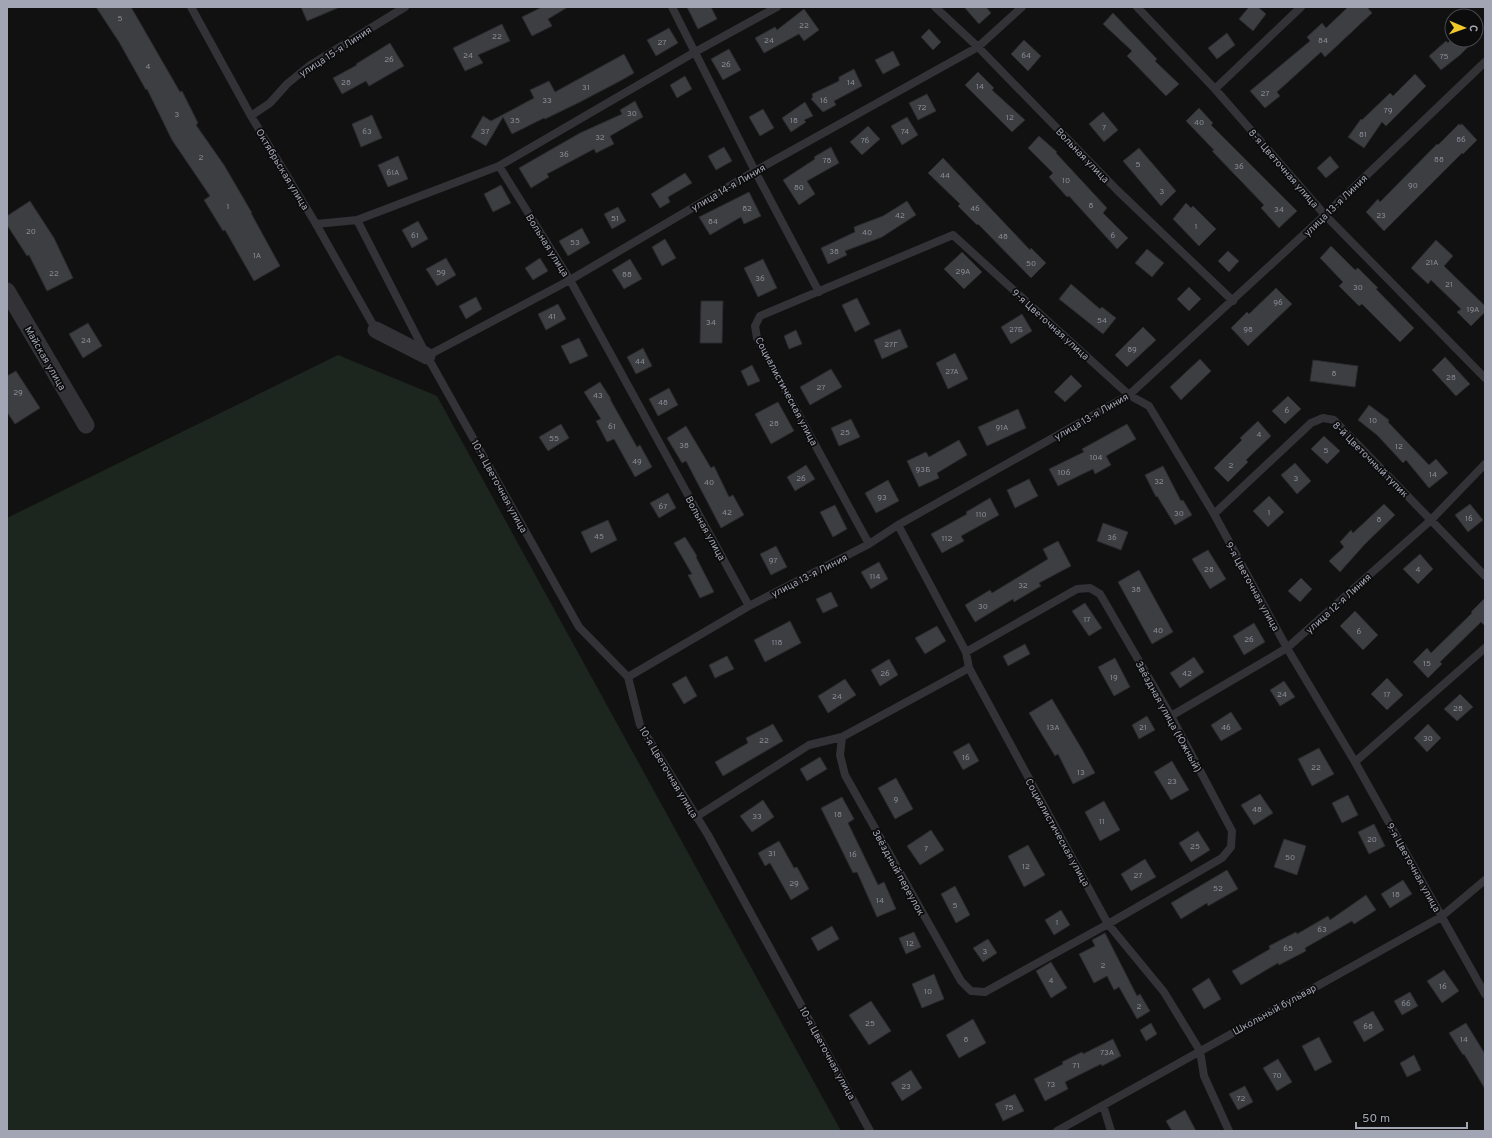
<svg xmlns="http://www.w3.org/2000/svg" width="1492" height="1138" font-family="Overpass,sans-serif">
<style>
.green{fill:#1d251f}
.building{fill:#3d3e42;stroke:#2b2b2e}
.lines{fill:none;stroke-linecap:round;stroke-linejoin:round}
.lane{stroke:#323237;stroke-width:8}
.street{stroke:#323237;stroke-width:17}
.labels{text-anchor:middle;stroke-width:3.5;stroke-linejoin:round;paint-order:stroke}
.number-label{font-size:8px;fill:#898b97}
.street-label{font-size:10px;fill:#a2a5b3;stroke:#0c0c0d}
</style>
<rect width="100%" height="100%" fill="#111112"/>
<path class="green" d="M338,355l99,41 404,735h-834v-613z"/>
<path class="building" d="M96,7h35l49,85 2,-1 16,32 -2,2 28,40 28,48h-1l29,53 -26,15 -29,-51 -2,1 -19,-31 6,-4 -38,-56 -25,-51 -1,1 -27,-48z
M301,7h39l-33,14z
M542,7h26l-20,12 4,7 -20,10 -10,-19z
M687,7h24l6,12 -19,10z
M964,7h22l5,6 -12,11z
M1249,7h9l8,7 -13,17 -14,-12z
M1348,7h19l5,6 -47,44 -4,-5 -44,40 3,4 -15,12 -15,-17 60,-50 -3,-4 15,-14 4,5z
M804,9l15,21 -15,11 -5,-7 -35,19 -9,-15 20,-11 2,3z
M1113,13l44,46 -2,2 24,23 -13,12 -39,-40 5,-5 -29,-27z
M502,24l8,17 -32,14 5,8 -18,8 -12,-23z
M669,28l9,15 -22,13 -9,-16z
M929,29l12,13 -8,8 -12,-13z
M1227,33l8,12 -18,14 -9,-11z
M1024,40l17,16 -13,15 -17,-17z
M1450,40h25l-15,15 -19,15 -12,-14 17,-15 2,2z
M390,43l14,23 -35,20 -3,-5 -24,13 -9,-16 24,-13 -1,-1z
M729,49l12,21 -18,10 -12,-21z
M893,51l7,14 -17,9 -8,-14z
M624,54l10,19 -14,8 -40,21 -35,17 -1,-1 -32,16 -9,-17 -17,29 -15,-9 12,-21 8,5 43,-23 -4,-8 19,-9 6,11z
M854,69l8,17 -28,15 2,4 -13,7 -12,-13 2,-2 -1,-3 27,-13v-4z
M978,72l16,16 -2,2 33,30 -13,12 -47,-47z
M1415,74l11,12 -40,40 -4,-4 -18,26 -16,-11 13,-18 1,1 28,-27 3,3z
M685,76l7,13 -15,9 -7,-13z
M927,94l9,17 -18,9 -9,-17z
M635,101l8,16 -33,19 4,8 -18,9 -2,-4 -47,25 2,3 -18,11 -12,-20 61,-35 42,-19 -2,-4z
M805,102l8,14 -9,4 2,2 -15,10 -9,-14z
M1199,108l14,15 -2,2 86,86 -18,17 -18,-20 3,-3 -52,-54 2,-1 -28,-29z
M763,109l11,19 -14,8 -11,-19z
M1103,112l15,18 -14,12 -15,-18z
M372,115l10,23 -21,9 -9,-23z
M907,117l11,18 -16,10 -11,-19z
M1459,124l1,1 2,-1 15,16 -14,14 -1,-1 -78,78 -18,-19 12,-13 2,3 57,-58 1,1z
M868,126l12,13 -18,16 -12,-13z
M1039,136l18,16 -1,1 51,55 -4,5 25,25 -11,11 -48,-53 -2,1 -18,-20 4,-4 -25,-25z
M724,147l8,14 -16,9 -8,-14z
M831,147l8,16 -32,18 8,13 -16,11 -16,-25 32,-21 -1,-2z
M1139,148l37,43 -15,15 -38,-45z
M398,156l10,23 -20,8 -10,-22z
M1330,156l9,11 -13,11 -9,-10z
M943,158l87,92 1,-2 15,15 -15,15 -53,-54 -1,1 -19,-19 2,-2 -32,-31z
M685,173l7,10 -24,14 2,5 -10,6 -9,-14z
M501,185l10,18 -18,9 -9,-18z
M749,192l12,24 -17,8 -3,-7 -31,18 -11,-18z
M30,201l24,37 19,40 -26,13 -18,-36 -2,1 -20,-31v-9z
M907,201l9,14 -34,22 -37,14 2,4 -19,9 -7,-16 34,-16 -1,-5 29,-11z
M1186,203l5,5 2,-2 23,23 -17,17 -26,-27z
M618,207l8,14 -14,8 -8,-15z
M418,221l10,18 -16,9 -10,-18z
M582,228l8,15 -22,13 -9,-15z
M665,239l11,19 -14,8 -10,-19z
M1436,240l17,16 -9,10 41,40v6l-14,14 -14,-14 4,-3 -30,-29 -3,4 -17,-16z
M1331,246l24,24 3,-2 20,20 -2,1 38,39 -14,14 -38,-38 -3,2 -20,-20 4,-4 -23,-24z
M1147,249l17,14 -12,14 -17,-14z
M1228,251l11,10 -10,11 -11,-11z
M962,252l20,20 -18,17 -20,-20z
M446,258l10,17 -19,11 -11,-17z
M540,258l8,13 -15,9 -8,-12z
M630,259l12,20 -18,10 -12,-19z
M763,259l14,29 -19,9 -14,-29z
M1071,284l29,25 2,-2 14,11 -13,16 -44,-35z
M1189,287l12,12 -12,12 -12,-12z
M1276,288l16,16 -44,42 -17,-18 16,-16 2,2z
M476,297l6,12 -16,10 -7,-13z
M857,298l13,26 -15,8 -13,-27z
M701,301h22l-1,42h-22z
M558,304l8,15 -20,11 -8,-16z
M1022,314l10,17 -21,13 -10,-17z
M88,323l14,23 -19,12 -14,-24z
M1143,327l13,13 -29,27 -12,-12z
M900,329l8,18 -26,12 -8,-19z
M796,330l6,14 -13,5 -5,-13z
M579,338l9,18 -18,8 -9,-18z
M643,348l9,18 -16,8 -9,-17z
M955,353l13,26 -20,10 -12,-26z
M1445,357l25,27 -14,12 -24,-26z
M1200,359l11,12 -30,29 -11,-13z
M1313,360l45,6 -3,21 -45,-6z
M752,365l8,16 -12,5 -7,-15z
M831,369l11,18 -32,18 -10,-18z
M16,371l24,37 -25,16 -8,-12v-36z
M1071,375l11,11 -17,16 -11,-10z
M600,382l11,17h-1l27,48 3,-2 12,22 -17,10 -21,-38 -7,3 -11,-21 5,-2 -17,-27z
M669,388l9,17 -20,11 -9,-17z
M1288,396l13,13 -16,15 -13,-13z
M778,402l16,29 -23,13 -16,-30z
M1369,405l20,15 -1,2 41,43 7,-6 12,14 -19,15 -23,-28 -3,3 -26,-28 -19,-15z
M1018,409l8,19 -39,18 -9,-19z
M851,419l9,18 -21,9 -8,-18z
M1258,421l13,15 -25,24 2,2 -20,20 -14,-14 28,-28 -2,-2z
M561,424l8,14 -21,13 -9,-14z
M1127,424l9,15 -30,17 5,9 -16,9 -2,-5 -35,17 -9,-17 35,-17 -2,-3z
M686,426l25,42 3,-2 15,31 4,-2 11,20 -23,13 -35,-67 -4,2 -15,-25z
M1324,436l16,15 -13,13 -16,-15z
M959,440l8,15 -30,18 2,5 -20,9 -12,-26 19,-9 3,5z
M1295,463l16,18 -14,13 -16,-19z
M806,465l9,14 -20,12 -8,-14z
M1163,466l18,35 2,-1 9,15 -17,10 -18,-29 -1,1 -11,-22z
M1029,479l9,17 -23,12 -8,-18z
M888,480l11,21 -23,12 -11,-20z
M668,493l8,15 -17,10 -9,-15z
M1269,496l15,16 -16,15 -15,-16z
M990,498l9,17 -38,21 3,5 -22,12 -11,-19 36,-20 -1,-2z
M1384,504l11,11 -30,29 -25,28 -11,-11 15,-14 -4,-5 11,-12 2,3z
M1470,504l13,16 -15,12 -13,-17z
M835,505l12,24 -14,8 -13,-25z
M608,520l9,20 -26,13 -10,-21z
M1103,523l25,9 -7,18 -24,-9z
M685,537l12,19 -1,1 18,35 -14,6 -12,-23 4,-1 -18,-31z
M1058,541l13,25 -32,17 2,3 -27,16 -1,-3 -38,23 -10,-17 25,-15 2,3 56,-34 -5,-10z
M776,546l11,21 -16,8 -11,-21z
M1208,550l18,29 -16,10 -18,-30z
M1420,554l13,15 -15,15 -15,-15z
M879,562l9,17 -17,10 -10,-17z
M1139,570l34,62 -21,12 -34,-62z
M1301,578l11,11 -12,13 -12,-11z
M831,592l7,14 -15,7 -7,-14z
M1485,598v28l-4,-4 -41,40 2,2 -14,14 -15,-16 14,-14 4,5 41,-40 -1,-1z
M1085,603l17,25 -13,8 -17,-25z
M1355,611l23,24 -15,15 -23,-24z
M790,621l11,22 -36,19 -11,-22z
M1254,623l11,19 -21,13 -11,-19z
M937,626l9,15 -21,13 -10,-16z
M1025,644l5,10 -22,12 -5,-10z
M727,656l7,13 -19,9 -6,-13z
M1194,657l10,15 -24,16 -10,-15z
M1115,658l15,29 -16,9 -16,-29z
M889,659l9,16 -18,11 -9,-16z
M686,676l11,20 -13,8 -12,-20z
M1387,678l16,17 -16,15 -16,-16z
M845,679l11,16 -28,18 -10,-17z
M1284,681l11,16 -15,9 -10,-16z
M1460,694l13,13 -16,14 -13,-12z
M1052,699l31,52 12,22 -22,11 -15,-30 -3,2 -26,-43z
M1231,712l11,17 -21,12 -10,-16z
M1147,716l8,14 -16,9 -7,-14z
M773,724l10,17 -60,35 -8,-14 33,-19 -2,-5z
M1428,724l13,14 -14,14 -13,-14z
M969,743l10,18 -16,9 -10,-18z
M1319,748l15,26 -22,12 -14,-27z
M820,757l7,12 -20,12 -7,-12z
M1172,761l17,29 -18,10 -17,-28z
M896,778l17,31 -18,10 -17,-31z
M1260,794l13,19 -19,12 -13,-20z
M1348,795l10,20 -16,8 -10,-20z
M842,797l12,22 -6,4 30,62 6,-3 12,27 -19,8 -20,-45 -4,1 -32,-65z
M763,800l11,17 -22,15 -12,-16z
M1104,801l16,29 -20,11 -15,-29z
M1374,824l11,22 -16,8 -11,-22z
M931,830l13,20 -24,15 -13,-19z
M1198,831l12,19 -19,12 -12,-19z
M1284,839l22,7 -9,29 -23,-8z
M779,841l15,27 3,-1 12,22 -18,11 -21,-37 -5,3 -7,-13z
M1028,845l17,30 -21,12 -16,-31z
M1145,859l11,18 -25,14 -10,-17z
M1227,870l11,19 -30,17 -1,-3 -26,16 -10,-16z
M1403,880l9,14 -22,14 -9,-14z
M955,886l15,29 -14,8 -15,-29z
M1366,895l10,15 -22,14 -2,-3 -47,27 1,3 -27,14 -1,-2 -37,22 -9,-14 38,-22 -1,-3 27,-14 1,2 31,-18 2,4z
M1061,910l9,15 -16,10 -9,-15z
M832,926l7,13 -21,12 -7,-13z
M914,932l7,15 -15,7 -7,-16z
M1105,933l32,63 3,-2 10,17 -13,8 -18,-32 -5,3 -7,-14 -13,7 -15,-29 16,-8 -3,-6z
M988,939l9,14 -14,9 -10,-14z
M1051,962l16,26 -16,10 -15,-27z
M1444,970l15,21 -17,12 -15,-22z
M934,974l10,25 -22,9 -10,-24z
M1209,978l12,21 -17,10 -12,-20z
M1410,992l8,14 -16,9 -8,-14z
M871,1001l20,30 -22,14 -20,-30z
M1373,1011l11,19 -20,12 -11,-20z
M973,1019l13,24 -27,15 -13,-23z
M1151,1023l6,11 -11,7 -6,-11z
M1466,1023l19,31v35l-21,-35 -1,1 -14,-22z
M1319,1037l13,25 -17,9 -13,-25z
M1113,1039l8,17 -19,10 -1,-2 -36,18 3,7 -23,12 -11,-22 29,-15 -1,-2 20,-10 1,2z
M1414,1055l7,15 -14,7 -7,-14z
M1278,1059l14,23 -15,9 -14,-23z
M911,1070l11,18 -20,13 -11,-18z
M1245,1086l8,16 -15,8 -9,-16z
M1015,1094l9,17 -21,10 -8,-17z
M1185,1110l11,21h-24l-6,-10z"/>
<g class="lines">
<path class="lane" d="M191,7l60,109 65,108 60,106
M672,7l83,164 64,121
M935,7l43,40 139,143 116,111
M1137,7l78,82 110,126 160,163
M1215,89l86,-82
M251,116l19,-13 17,-19 22,-18 96,-59
M357,220l70,136 152,271 49,50 12,48 68,110 162,296
M316,224l41,-4 142,-54
M427,356l143,-76 185,-109 223,-124 44,-40
M1214,514l97,-91 12,-5 11,2 151,156
M898,525l68,127 3,16 139,256 56,68 36,59 4,25 25,55
M869,544l-112,-206 -2,-12 5,-10 193,-81 176,160 20,11 65,108 73,134 68,114 130,232
M749,606l-179,-326 -71,-114 196,-114 82,-45
M966,652l111,-63 13,-1 10,6 71,122 61,115 -1,16 -9,11 -114,66 -123,68 -14,-1 -10,-10 -116,-206 -5,-20 2,-18 127,-69
M628,677l121,-71 120,-62 29,-19 231,-130 196,-180 160,-153
M1171,716l116,-68 144,-128 54,-56
M1355,762l130,-114
M696,817l113,-72 33,-8
M1103,1105l8,26
M1057,1131l384,-214 44,-37"/>
<path class="street" d="M7,291l79,134
M376,330l51,26"/>
</g>
<g class="labels">
<g class="number-label">
<text x="120" y="21">5</text>
<text x="804" y="28">22</text>
<text x="497" y="39">22</text>
<text x="769" y="43">24</text>
<text x="1323" y="43">84</text>
<text x="662" y="45">27</text>
<text x="468" y="58">24</text>
<text x="1026" y="58">64</text>
<text x="1444" y="59">75</text>
<text x="389" y="62">26</text>
<text x="726" y="67">26</text>
<text x="148" y="69">4</text>
<text x="346" y="85">28</text>
<text x="851" y="85">14</text>
<text x="980" y="89">14</text>
<text x="586" y="90">31</text>
<text x="1265" y="96">27</text>
<text x="547" y="103">33</text>
<text x="824" y="103">16</text>
<text x="922" y="110">72</text>
<text x="1388" y="113">79</text>
<text x="632" y="116">30</text>
<text x="177" y="117">3</text>
<text x="1010" y="120">12</text>
<text x="515" y="123">35</text>
<text x="794" y="123">18</text>
<text x="1199" y="125">40</text>
<text x="1104" y="130">7</text>
<text x="367" y="134">63</text>
<text x="485" y="134">37</text>
<text x="905" y="134">74</text>
<text x="1363" y="137">81</text>
<text x="600" y="140">32</text>
<text x="1461" y="142">86</text>
<text x="865" y="143">76</text>
<text x="564" y="157">36</text>
<text x="201" y="160">2</text>
<text x="1439" y="162">88</text>
<text x="827" y="163">78</text>
<text x="1138" y="167">5</text>
<text x="1239" y="169">36</text>
<text x="393" y="175">61А</text>
<text x="945" y="178">44</text>
<text x="1066" y="183">10</text>
<text x="1413" y="188">90</text>
<text x="799" y="190">80</text>
<text x="1162" y="194">3</text>
<text x="1091" y="208">8</text>
<text x="228" y="209">1</text>
<text x="747" y="211">82</text>
<text x="975" y="211">46</text>
<text x="1279" y="212">34</text>
<text x="900" y="218">42</text>
<text x="1381" y="218">23</text>
<text x="615" y="221">51</text>
<text x="713" y="224">84</text>
<text x="1196" y="229">1</text>
<text x="31" y="234">20</text>
<text x="867" y="235">40</text>
<text x="415" y="238">61</text>
<text x="1113" y="238">6</text>
<text x="1003" y="239">48</text>
<text x="575" y="245">53</text>
<text x="834" y="254">38</text>
<text x="257" y="258">1А</text>
<text x="1432" y="265">21А</text>
<text x="1031" y="266">50</text>
<text x="963" y="274">29А</text>
<text x="441" y="275">59</text>
<text x="54" y="276">22</text>
<text x="627" y="277">88</text>
<text x="760" y="281">36</text>
<text x="1449" y="287">21</text>
<text x="1358" y="290">30</text>
<text x="1278" y="305">96</text>
<text x="1473" y="312">19А</text>
<text x="552" y="319">41</text>
<text x="1102" y="323">54</text>
<text x="711" y="325">34</text>
<text x="1016" y="332">27Б</text>
<text x="1248" y="332">98</text>
<text x="86" y="343">24</text>
<text x="891" y="347">27Г</text>
<text x="1132" y="352">89</text>
<text x="640" y="364">44</text>
<text x="952" y="374">27А</text>
<text x="1334" y="376">8</text>
<text x="1451" y="380">28</text>
<text x="821" y="390">27</text>
<text x="18" y="395">29</text>
<text x="598" y="398">43</text>
<text x="663" y="405">48</text>
<text x="1287" y="413">6</text>
<text x="1373" y="423">10</text>
<text x="774" y="426">28</text>
<text x="612" y="429">61</text>
<text x="1002" y="430">91А</text>
<text x="845" y="435">25</text>
<text x="1259" y="437">4</text>
<text x="554" y="441">55</text>
<text x="684" y="448">38</text>
<text x="1399" y="449">12</text>
<text x="1326" y="453">5</text>
<text x="1096" y="460">104</text>
<text x="637" y="464">49</text>
<text x="1231" y="468">2</text>
<text x="923" y="472">93Б</text>
<text x="1064" y="475">106</text>
<text x="1433" y="477">14</text>
<text x="801" y="481">26</text>
<text x="1296" y="481">3</text>
<text x="1159" y="484">32</text>
<text x="709" y="485">40</text>
<text x="882" y="500">93</text>
<text x="663" y="509">67</text>
<text x="727" y="515">42</text>
<text x="1269" y="515">1</text>
<text x="1179" y="516">30</text>
<text x="981" y="517">110</text>
<text x="1469" y="521">16</text>
<text x="1379" y="522">8</text>
<text x="599" y="539">45</text>
<text x="1112" y="540">36</text>
<text x="947" y="541">112</text>
<text x="773" y="563">97</text>
<text x="1209" y="572">28</text>
<text x="1418" y="572">4</text>
<text x="875" y="579">114</text>
<text x="1023" y="588">32</text>
<text x="1136" y="592">38</text>
<text x="983" y="609">30</text>
<text x="1087" y="622">17</text>
<text x="1158" y="633">40</text>
<text x="1359" y="634">6</text>
<text x="1249" y="642">26</text>
<text x="777" y="645">118</text>
<text x="1427" y="666">15</text>
<text x="885" y="676">26</text>
<text x="1187" y="676">42</text>
<text x="1114" y="680">19</text>
<text x="1282" y="697">24</text>
<text x="1387" y="697">17</text>
<text x="837" y="699">24</text>
<text x="1458" y="711">28</text>
<text x="1053" y="730">13А</text>
<text x="1143" y="730">21</text>
<text x="1226" y="730">46</text>
<text x="1428" y="741">30</text>
<text x="764" y="743">22</text>
<text x="966" y="760">16</text>
<text x="1316" y="770">22</text>
<text x="1081" y="775">13</text>
<text x="1172" y="784">23</text>
<text x="896" y="802">9</text>
<text x="1257" y="812">48</text>
<text x="838" y="817">18</text>
<text x="757" y="819">33</text>
<text x="1102" y="824">11</text>
<text x="1372" y="842">20</text>
<text x="1195" y="849">25</text>
<text x="926" y="851">7</text>
<text x="772" y="856">31</text>
<text x="853" y="857">16</text>
<text x="1290" y="860">50</text>
<text x="1026" y="869">12</text>
<text x="1138" y="878">27</text>
<text x="794" y="886">29</text>
<text x="1218" y="891">52</text>
<text x="1396" y="897">18</text>
<text x="880" y="903">14</text>
<text x="955" y="908">5</text>
<text x="1057" y="925">1</text>
<text x="1322" y="932">63</text>
<text x="910" y="946">12</text>
<text x="1288" y="951">65</text>
<text x="985" y="954">3</text>
<text x="1103" y="968">2</text>
<text x="1051" y="983">4</text>
<text x="1443" y="989">16</text>
<text x="928" y="994">10</text>
<text x="1406" y="1006">66</text>
<text x="1139" y="1009">2</text>
<text x="870" y="1026">25</text>
<text x="1368" y="1029">68</text>
<text x="966" y="1042">8</text>
<text x="1464" y="1042">14</text>
<text x="1107" y="1055">73А</text>
<text x="1076" y="1068">71</text>
<text x="1277" y="1078">70</text>
<text x="1051" y="1087">73</text>
<text x="906" y="1089">23</text>
<text x="1241" y="1101">72</text>
<text x="1009" y="1110">75</text>
</g>
<g class="street-label">
<text transform="translate(335 51) rotate(-33)" y="4">улица 15-я Линия</text>
<text transform="translate(1083 155) rotate(46)" y="4">Вольная улица</text>
<text transform="translate(1284 168) rotate(49)" y="4">8-я Цветочная улица</text>
<text transform="translate(283 169) rotate(59)" y="4">Октябрьская улица</text>
<text transform="translate(728 187) rotate(-30)" y="4">улица 14-я Линия</text>
<text transform="translate(1335 205) rotate(-44)" y="4">улица 13-я Линия</text>
<text transform="translate(548 245) rotate(58)" y="4">Вольная улица</text>
<text transform="translate(1051 324) rotate(42)" y="4">9-я Цветочная улица</text>
<text transform="translate(46 358) rotate(60)" y="4">Майская улица</text>
<text transform="translate(787 391) rotate(62)" y="4">Социалистическая улица</text>
<text transform="translate(1091 416) rotate(-30)" y="4">улица 13-я Линия</text>
<text transform="translate(1371 459) rotate(45)" y="4">8-й Цветочный тупик</text>
<text transform="translate(500 486) rotate(61)" y="4">10-я Цветочная улица</text>
<text transform="translate(706 528) rotate(61)" y="4">Вольная улица</text>
<text transform="translate(809 575) rotate(-27)" y="4">улица 13-я Линия</text>
<text transform="translate(1253 586) rotate(61)" y="4">9-я Цветочная улица</text>
<text transform="translate(1338 603) rotate(-42)" y="4">улица 12-я Линия</text>
<text transform="translate(1169 716) rotate(61)" y="4">Звёздная улица (Южный)</text>
<text transform="translate(669 772) rotate(59)" y="4">10-я Цветочная улица</text>
<text transform="translate(1058 832) rotate(61)" y="4">Социалистическая улица</text>
<text transform="translate(1414 867) rotate(61)" y="4">9-я Цветочная улица</text>
<text transform="translate(899 872) rotate(61)" y="4">Звёздный переулок</text>
<text transform="translate(1274 1009) rotate(-29)" y="4">Школьный бульвар</text>
<text transform="translate(828 1053) rotate(61)" y="4">10-я Цветочная улица</text>
</g>
</g>
<rect width="1492" height="1138" fill="none" stroke="#a2a5b3" stroke-width="16"/>
<g transform="translate(1464 28) rotate(92)"><circle r="19" fill="#0c0c0d" stroke="#48494f"/>
<path d="M0-3L7 15L0 10L-7 15Z" fill="#f1ca2a"/>
<text y="-6" font-size="11" font-weight="bold" text-anchor="middle" fill="#a2a5b3">С</text>
</g>
<path d="M1356 1122v6h111v-6" fill="none" stroke="#a2a5b3" stroke-width="2"/>
<text x="1362" y="1122" font-size="12" fill="#a2a5b3" stroke="#0c0c0d" stroke-width="3" paint-order="stroke">50 m</text>
</svg>
